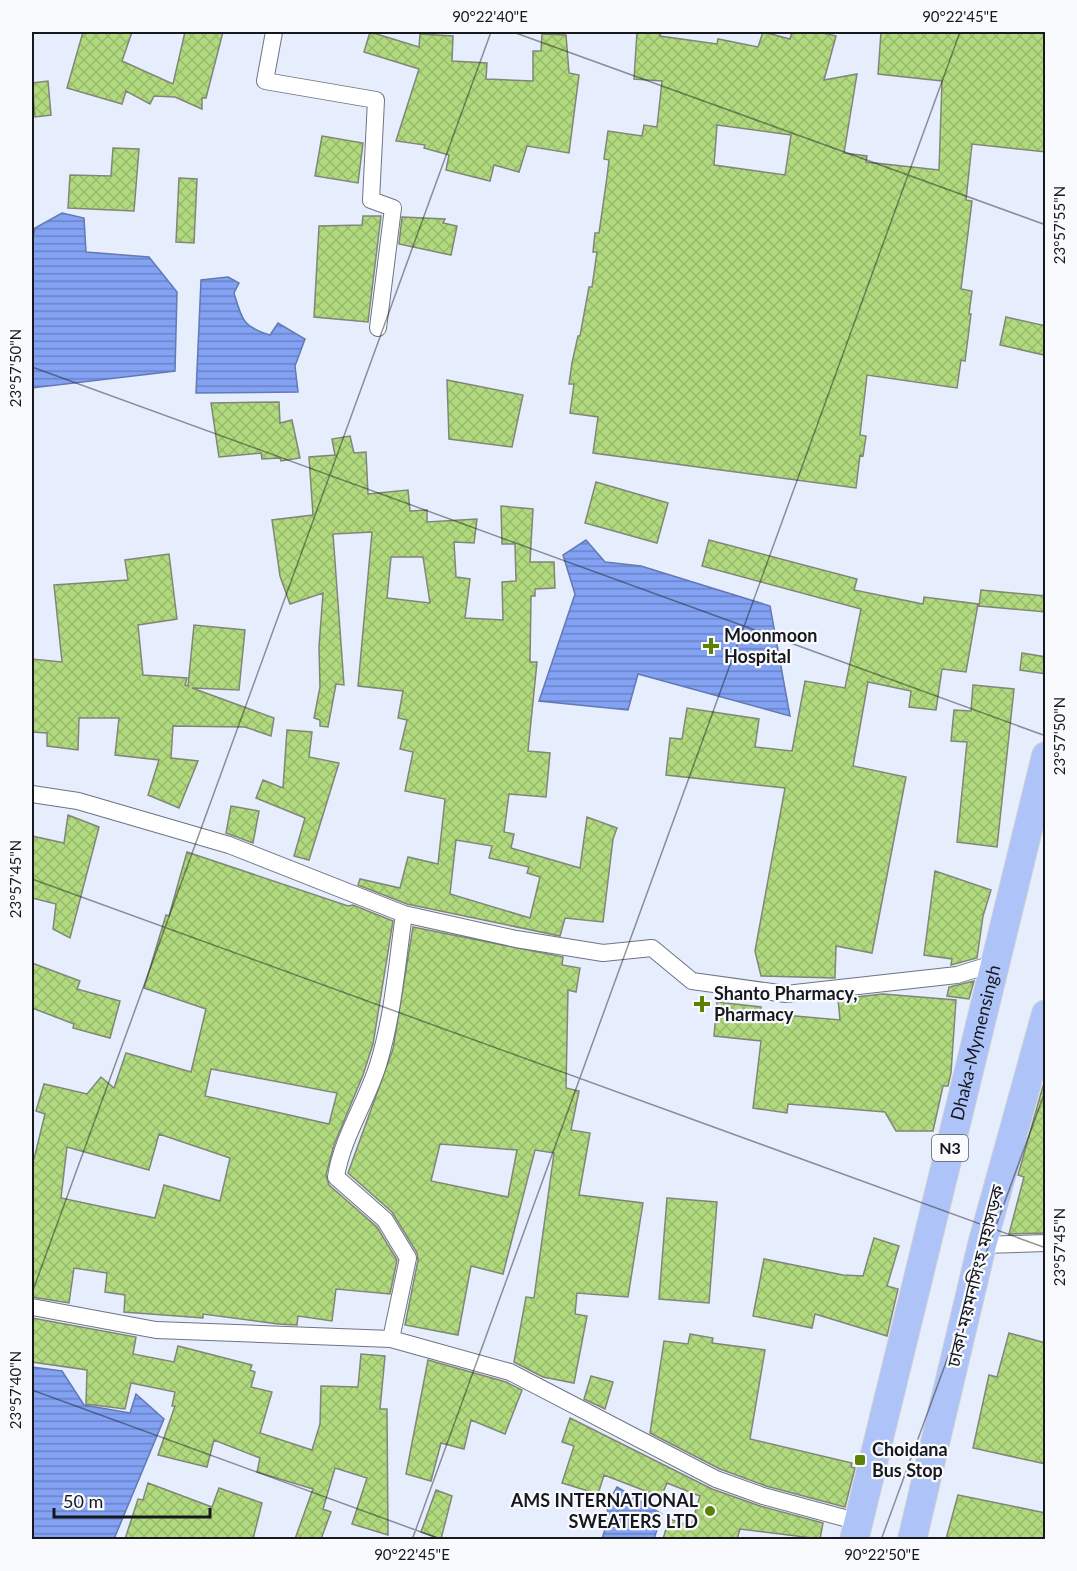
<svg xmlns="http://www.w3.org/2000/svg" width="1077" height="1571" font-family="Lato,'Noto Sans Bengali',sans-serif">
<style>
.water{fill:url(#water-rules);stroke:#6279b4;stroke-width:1.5}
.building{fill:url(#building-cross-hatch);stroke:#808778;stroke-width:1.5;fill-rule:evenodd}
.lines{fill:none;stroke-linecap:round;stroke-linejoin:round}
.minor-casing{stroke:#6e7482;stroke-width:18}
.trunk-casing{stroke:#d0d1d2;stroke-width:30}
.minor{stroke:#fff;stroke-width:16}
.trunk{stroke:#aec3f7;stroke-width:28}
.ticks{fill:none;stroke:#16181e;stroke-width:1.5;stroke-opacity:0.45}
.poi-dot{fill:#5b8205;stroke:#f9fafe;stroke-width:2}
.labels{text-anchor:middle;stroke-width:4.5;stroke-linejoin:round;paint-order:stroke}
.shield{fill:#f9fafe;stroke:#5a5c61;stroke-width:1.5}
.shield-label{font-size:16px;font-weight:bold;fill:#16181e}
.poi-label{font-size:18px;font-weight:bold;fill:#16181e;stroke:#f9fafe;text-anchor:start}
.street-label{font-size:18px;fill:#16181e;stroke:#f9fafe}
.neatline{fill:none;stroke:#16181e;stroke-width:2}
.ticks-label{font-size:15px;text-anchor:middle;fill:#16181e}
</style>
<defs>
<pattern id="water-rules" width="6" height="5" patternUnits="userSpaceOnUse" patternTransform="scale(1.5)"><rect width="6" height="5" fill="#83a2f4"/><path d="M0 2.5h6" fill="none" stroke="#6a83c5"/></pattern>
<pattern id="building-cross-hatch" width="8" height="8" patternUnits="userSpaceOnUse" patternTransform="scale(1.5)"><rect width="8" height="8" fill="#b1d97e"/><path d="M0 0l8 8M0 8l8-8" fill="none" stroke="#98ba6c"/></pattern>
</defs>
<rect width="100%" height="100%" fill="#e6edfd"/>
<path class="water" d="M62,213l22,5 2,34 63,5 28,35 -2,79 -143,17v-145l3,-15z
M228,277l11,6 -5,10c8,27 9,34 36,42l8,-12 27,16 -10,27 3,26 -102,1 5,-113z
M586,540l19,22 36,4 129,40 20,110 -152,-42 -10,36 -89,-9 36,-107 -12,-39z
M32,1367l30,4 22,34 46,8 6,-19 28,25 -50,120h-82z
M617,1487l45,27 -8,25h-52l6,-20 -1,-14z"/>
<path class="building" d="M83,32h49l-10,29 51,23 12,-52h38l-17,66h-4v11l-27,-12 -21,-1 -4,8 -24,-13 -4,13 -55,-16z
M370,32l49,15 1,-13 33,2 -1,25 35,2 -1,16 47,2v-30h8l1,-17 24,1 3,38 10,2 -10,78 -42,-7 -8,26 -25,-7 -4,16 -44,-11 3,-15 -25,-7 1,-3 -29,-4 23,-72 -55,-17z
M637,32h24l-1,4 57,8 1,-5 40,8 5,-15 27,7 2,-7h27l17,4 -12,44 33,-6 -13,79 23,3 -1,6 73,8 3,-89 -64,-7 3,-42h165v120l-74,-8 -6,56 6,1 -11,88 11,2 -3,23h2l-6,47 -4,-1 -4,28 -90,-13 -7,60 6,1 -3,20 -3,-1 -4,33 -263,-35 5,-36 -28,-4 4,-29h-5l3,-21 6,-27h2l9,-49h3l5,-35h-4l2,-19h4l8,-56 2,-17 -5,-1 4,-28 34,5 2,-11 13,2 5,-46 -28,-2zM717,125l74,10 -6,40 -71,-10z
M48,81l3,34 -16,2 -3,-34z
M322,136l41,7 -5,40 -43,-7z
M113,148l26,1 -5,62 -66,-3 2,-33 41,1z
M179,178l18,1 -3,64 -18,-1z
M363,216h18l-13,106 -54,-5 5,-91 43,-1z
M402,217l43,2 -2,4 14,3 -6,29 -52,-11z
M1006,317l40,9 -2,29 -44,-10z
M447,380l76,15 -11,52 -63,-8z
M279,402l1,21 12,-3 8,38 -19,3 -1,-3 -18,1 -1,-6 -42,4 -8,-54z
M350,436l4,17 12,-1 2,42 40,-4 2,21 17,-1v12l50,-3 -3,24 -20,-1 2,35 14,2 -5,39 38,2 -1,-38 14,-1 -1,-37h-13l-1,-38 32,3 -3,53h24l1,26 -20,1v7h-4l-1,66h7l-9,89 22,2 -4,44 -37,-3 -5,38 10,2 -3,14 69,20 7,-51 30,11 -4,11 -10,83 -38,-4 -5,18 -153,-32 -49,-19 2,-6 40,9 8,-31 30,7 7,-65 -40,-8 8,-39 -13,-3 7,-29 -9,-2 5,-27 -45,-5 14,-154 -39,2 11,151 -8,-1 -8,43 -8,-1v-6l-6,-2 6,-31 -1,-40 4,-54 -33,11 -10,-28 -8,-56 41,-5 -4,-58 26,-2 -3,-16zM391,557h32l7,46 -43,-5zM456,840l36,6 -3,12 40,9 -2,6 13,4 -10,41 -80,-24z
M596,482l72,21 -11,40 -72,-20z
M709,540l148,39 -3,11 69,14 1,-7 54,7 -12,68 -24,-3 -6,41 -27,-3 2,-16 -43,-9 -15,84 53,11 -34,176 -36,-7 -1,32 -74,-2 -6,-25 30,-163 -119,-13 4,-37 12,1 5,-31 72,11 -4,28 37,4 13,-70 40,7 16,-79 -159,-43z
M169,554l8,65 -39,6 5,50 44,3 -2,7 3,1 6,-61 51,5 -6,60 -47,-2 82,30 -3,18 -26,-9 -72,-1 -2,32 27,3 -19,47 -31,-13 11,-35 -44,-5 4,-37h-40l-1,32 -31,-4v-13l-15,-1v-73l30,3 -8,-77 74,-5 -3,-20z
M981,590l65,6v16l-67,-6z
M1022,653l24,4v17l-26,-4z
M973,685l41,4 -17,158 -40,-5 10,-100 -16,-1 3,-31 17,1z
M287,730l25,2 -3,25 30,6 -30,97 -15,-4 11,-38 -49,-20 7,-18 20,8z
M231,806l28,5 -6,32 -27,-10z
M68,815l31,12 -29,111 -17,-9 3,-25 -24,-6v-62l32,7z
M187,852l161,54 5,-1 40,16 -20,123 -10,31 -29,70 -8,30 3,10 48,42 20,33 -7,34 -54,-5 -4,32 -34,-5 -1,9 -19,-1 -75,-10v4l-79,-6 1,-17 -20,-3 2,-19 -33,-5 -5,35 -37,-6v-138h2l11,-45 -9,-3 8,-27 43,10 14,-17 13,11 12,-35 65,19 15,-63 -62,-21 22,-73 3,1zM211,1069l126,24 -8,31 -124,-28zM159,1134l71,24 -10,43 -56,-16 -9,33 -94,-20 6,-51 82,23z
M935,871l56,19 -8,26 -6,42 -26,7 1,-6 -28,-4z
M413,927l150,30 -1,8 18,3 -4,24 -8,-2 -2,98 13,3 -8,39 19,3 -11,62 64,8 -15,94 -51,-4 -2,21 12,2 -13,67 -31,-6 -29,-15 12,-65 8,1 20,-145 -19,-3 -32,124 -32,-8 -13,69 -53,-10 13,-65 -1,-7 -25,-41 -44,-39 45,-124zM440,1144l77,6 -9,47 -77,-16z
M32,963l48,18 -3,8 43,12 -10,37 -37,-10 1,-4 -42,-16z
M974,981l-5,18 -22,-3 2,-9z
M883,994l73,6 -5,73 -3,13h-5l-10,45h-37l-11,-19 -97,-8 -1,9 -34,-5 8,-67 -47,-5 3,-34 44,5v6l79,7 -2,-21z
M1043,1086l3,1v146l-37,1 15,-57 -6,-2z
M667,1198l50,4 -8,101 -50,-4z
M874,1238l25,8 -12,40 11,3 -11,47 -72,-22 -3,14 -59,-12 11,-57 79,16 20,1z
M32,1318l104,19 -3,17 41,8 4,-16 74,19 -2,5 5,2 -4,15 21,5 -12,41 52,17 8,-26 1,-38 37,1 3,-33 24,2 -5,53h7l1,126 -36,-11 15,-46 -32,-10 -12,41 8,3 -10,27h-26l18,-50 -56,-17 3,-14 -46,-18 -7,27 -49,-12 17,-49h-3l3,-14 -44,-9 -6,26 -39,-5 1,-34 -55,-8z
M1009,1333l37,10v121l-73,-16 16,-73 8,2z
M690,1334l23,4 -1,5 53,7 -15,89 102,24 -1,4 4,1 -10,39 -79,-21 -46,-17 -70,-36 14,-92 24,3z
M428,1360l78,22 16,8 -17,44 -34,-14 -7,29 -23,-6 -10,38 -25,-7z
M591,1376l22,6 -8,27 -21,-10z
M570,1418l142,71 48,17 63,17 -3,16 -80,-10 -3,10h-74l6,-20 22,7 9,-30 -33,-13 -6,14 -57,-22 -6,19 -36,-11 12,-37 -12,-4z
M148,1483l64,24 7,-19 43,15 -9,36h-128l13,-40 5,1z
M436,1490l16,6 -11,43 -20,-7z
M958,1495l88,18v26h-100z"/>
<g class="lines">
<defs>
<path id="minor" d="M274,32l-9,49 111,19 -5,100 22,8 -15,120
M32,794l46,7 151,44 175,69 112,25 87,14 49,-5 40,33 94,13 171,-19 36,-11
M982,1245l64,-2
M32,1307l124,23 235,9 119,33 206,107 47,17 96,26
M391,1339l17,-81 -23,-38 -49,-43c6,-39 30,-74 42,-112 15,-49 19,-101 26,-151"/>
<g id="trunk">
<path id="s1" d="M854,1540l192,-784"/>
<path d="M912,1540l70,-295 64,-231"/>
</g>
</defs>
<use href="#minor" class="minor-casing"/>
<use href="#trunk" class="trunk-casing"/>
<use href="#minor" class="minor"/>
<use href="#trunk" class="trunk"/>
</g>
<path class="ticks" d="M513,32l533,193M32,367l1014,369M32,879l1014,369M32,1293l459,-1261M32,1390l411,150M412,1540l548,-1508M881,1540l165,-451"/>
<g class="poi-dot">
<path d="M708 637h6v6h6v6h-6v6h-6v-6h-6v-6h6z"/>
<path d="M699 995h6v6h6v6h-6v6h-6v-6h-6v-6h6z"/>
<rect x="854" y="1454" width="12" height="12" rx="3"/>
<circle cx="710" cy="1511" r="6"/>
</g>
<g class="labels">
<rect class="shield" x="932" y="1135" width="36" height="26" rx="4.5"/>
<g class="shield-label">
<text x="950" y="1154">N3</text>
</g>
<g class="poi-label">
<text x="724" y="642">Moonmoon<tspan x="724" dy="21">Hospital</tspan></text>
<text x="714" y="1000">Shanto Pharmacy,<tspan x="714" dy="21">Pharmacy</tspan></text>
<text x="872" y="1456">Choidana<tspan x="872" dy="21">Bus Stop</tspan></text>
<text x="698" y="1507" text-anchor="end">AMS INTERNATIONAL<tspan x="698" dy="21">SWEATERS LTD</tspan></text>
</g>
<g class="street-label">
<text dy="6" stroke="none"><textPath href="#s1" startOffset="512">Dhaka-Mymensingh</textPath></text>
<text transform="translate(976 1276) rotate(-76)" y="6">ঢাকা-ময়মনসিংহ মহাসড়ক</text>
</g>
</g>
<rect width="1077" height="1571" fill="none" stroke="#f9fafe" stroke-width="66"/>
<path d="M54 1508v9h156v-9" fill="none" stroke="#16181e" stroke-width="3"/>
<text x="63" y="1508" font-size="18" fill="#16181e" stroke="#f9fafe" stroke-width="4.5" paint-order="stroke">50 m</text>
<rect x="33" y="33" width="1011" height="1505" class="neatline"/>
<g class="ticks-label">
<text x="490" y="22">90°22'40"E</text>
<text x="960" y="22">90°22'45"E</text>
<text transform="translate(1060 225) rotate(-90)" y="5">23°57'55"N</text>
<text transform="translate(16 368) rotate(-90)" y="5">23°57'50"N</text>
<text transform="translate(1060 736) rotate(-90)" y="5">23°57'50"N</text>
<text transform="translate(16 879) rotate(-90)" y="5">23°57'45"N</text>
<text transform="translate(1060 1247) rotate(-90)" y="5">23°57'45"N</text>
<text transform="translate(16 1390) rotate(-90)" y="5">23°57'40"N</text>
<text x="412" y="1560">90°22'45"E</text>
<text x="882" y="1560">90°22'50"E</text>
</g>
</svg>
